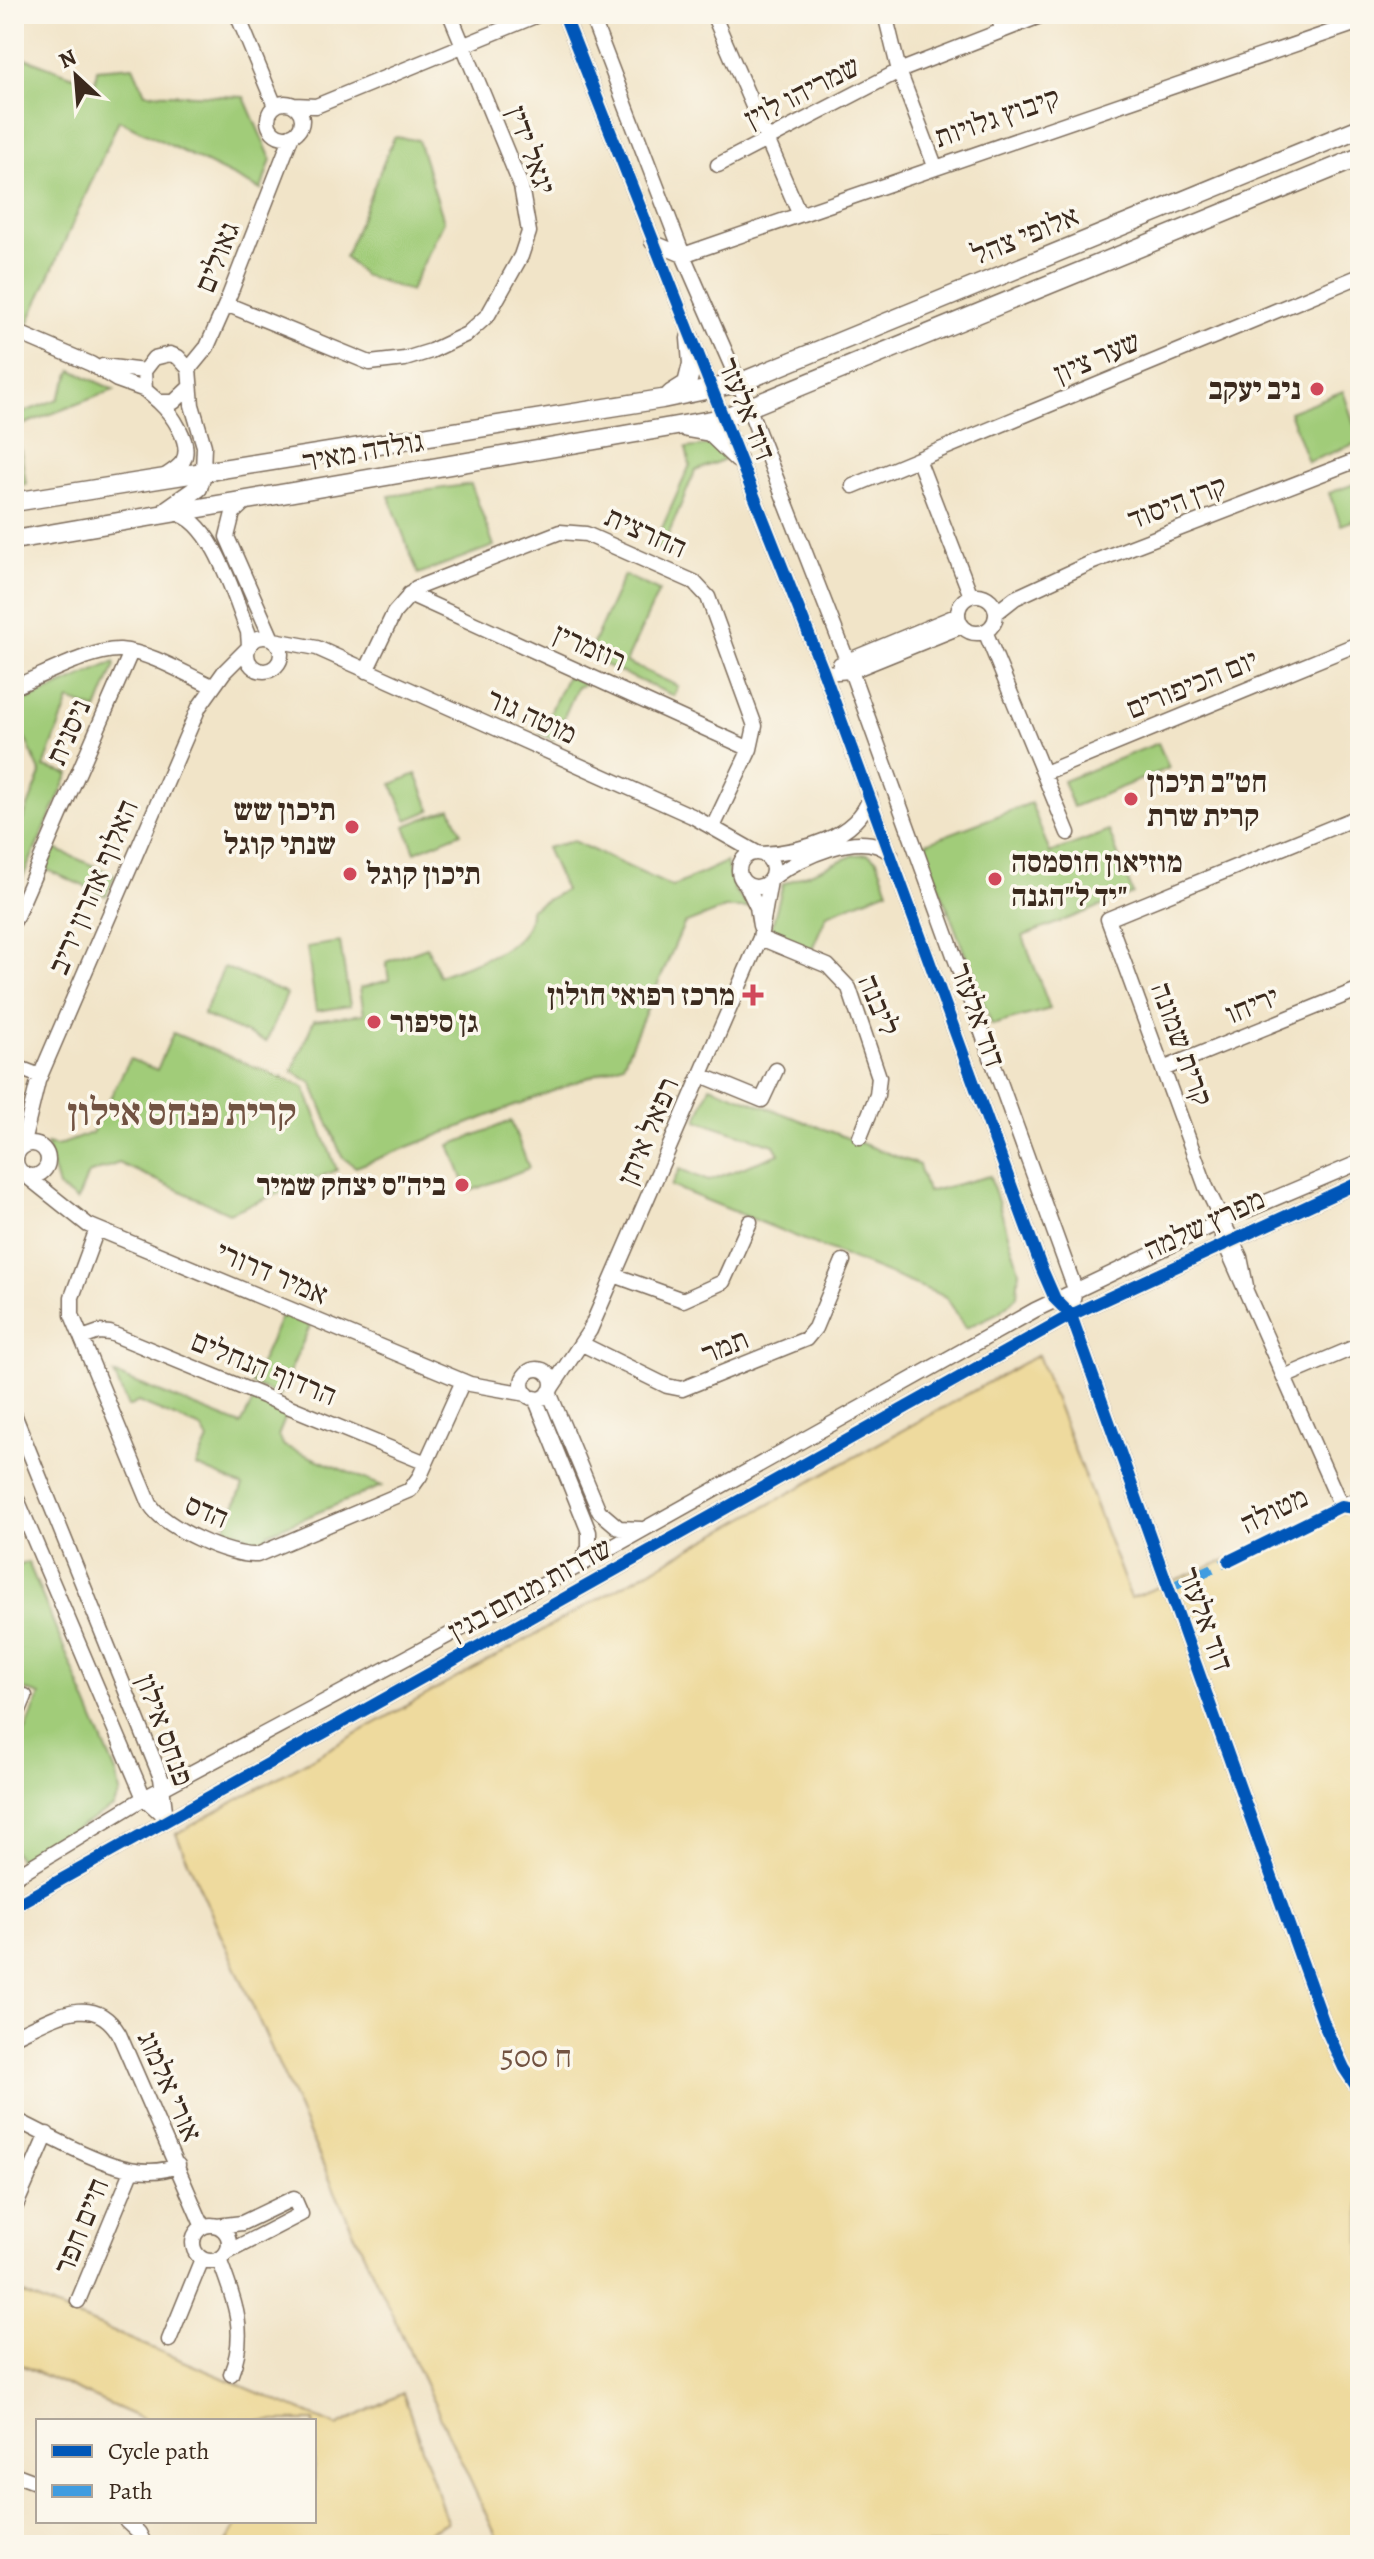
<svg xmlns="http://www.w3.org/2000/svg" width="1374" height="2559" font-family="Alegreya,'Frank Ruhl Libre',serif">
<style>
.green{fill:#a1cc79;stroke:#6e7b4c;stroke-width:2}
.sand{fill:#eeda9e;stroke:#94825e;stroke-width:2}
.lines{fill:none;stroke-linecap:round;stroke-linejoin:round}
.minor-casing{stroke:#7b6b5a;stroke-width:17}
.major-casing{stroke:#7b6b5a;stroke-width:21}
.minor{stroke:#fff;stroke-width:14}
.major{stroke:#fff;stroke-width:18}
.quiet{stroke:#3f9ce0;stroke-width:10;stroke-dasharray:20 10;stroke-linecap:butt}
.cycleway-casing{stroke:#fbf7ec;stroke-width:17}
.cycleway{stroke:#0057b8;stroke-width:12}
.poi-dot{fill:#d1495b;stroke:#fbf7ec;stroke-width:3}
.labels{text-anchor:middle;stroke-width:7;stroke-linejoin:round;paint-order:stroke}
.street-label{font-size:30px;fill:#3b2a1e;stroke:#fbf7ec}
.poi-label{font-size:30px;font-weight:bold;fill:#3b2a1e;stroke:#fbf7ec;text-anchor:end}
.neighbourhood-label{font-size:32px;fill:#725342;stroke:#fbf7ec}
.district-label{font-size:38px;font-weight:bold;fill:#725342;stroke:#fbf7ec}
</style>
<rect width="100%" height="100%" fill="#fbf7ec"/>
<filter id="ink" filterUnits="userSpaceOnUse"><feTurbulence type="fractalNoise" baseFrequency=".0125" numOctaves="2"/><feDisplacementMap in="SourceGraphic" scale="16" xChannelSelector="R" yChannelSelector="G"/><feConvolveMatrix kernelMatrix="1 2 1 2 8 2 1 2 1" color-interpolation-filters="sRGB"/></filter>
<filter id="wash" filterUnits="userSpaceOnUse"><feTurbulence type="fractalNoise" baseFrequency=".006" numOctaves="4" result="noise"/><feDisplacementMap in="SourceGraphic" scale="32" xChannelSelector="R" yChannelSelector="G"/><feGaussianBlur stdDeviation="1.8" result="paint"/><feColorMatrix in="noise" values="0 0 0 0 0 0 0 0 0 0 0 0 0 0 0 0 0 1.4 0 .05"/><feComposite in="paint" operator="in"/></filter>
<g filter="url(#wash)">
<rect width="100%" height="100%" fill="#f1e4c8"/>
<path class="green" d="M14,54l81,30 2,-15 36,-3 12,27 99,4 27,62 -10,31 -142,-70 -92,206 -13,-5z
M394,137l24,3 26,81 -34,70 -47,-16 -18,-18z
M72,370l42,20 -97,37 9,57 -12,3v-71l44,-17z
M1343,391l17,51 -52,20 -19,-50z
M720,444l13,12 -38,15 -33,79 -8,-4 36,-81 -4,-17z
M1360,482v36l-19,7 -12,-32z
M471,484l23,62 -76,28 -29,-78z
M624,575l35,16 -33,71 52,24 -4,10 -87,-39z
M114,662l1,3 -18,45 -28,-10 -25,67 25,7 -55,123v-68l7,-5 20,-50 -19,-43 -8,-3v-22z
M567,676l19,8 -9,3 -23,53 -14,-6z
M1158,743l11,25 -96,39 -10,-26z
M416,774l15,36 -24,10 -15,-36z
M1031,803l19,50 59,-22 24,63 -110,42 27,73 -58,16 -69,-181z
M451,808l10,25 -46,19 -10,-26z
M573,841l99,46 54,-25 8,28 15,18h-24l-41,16 -61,140 -267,103 -14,-10 -30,-74 -20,-12 22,-51 50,-6 -4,-26 29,-8 -3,-18 41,-15 12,29c33,-14 93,-26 91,-67l35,-19 -19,-42z
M55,849l60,26 -9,21 -61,-27z
M868,854l9,6 11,30 -61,24 -15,35 -36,-12 -4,-11 11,-42 71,-29z
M340,942l10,64 -34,5 -9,-64z
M224,967l63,27 -21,48 -63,-27z
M173,1033l131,54 33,83 -108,43 -110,-50 -31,11 -11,27 -19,-14 -12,-43 11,2 35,-13 38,-74 27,11z
M710,1086l209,79 8,27 63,-16 29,94 -2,26 -17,16 -34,16 -20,-31 -275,-111 9,-17 28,12 71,-27 -5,-9 -77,-25z
M511,1121l18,47 -61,24 -18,-47z
M282,1314l28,12 -31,70 -28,-12z
M114,1374l127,51 13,-26 33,15 -9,22 6,10 98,40 -114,47 1,7 -26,7 3,-12 -21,-7 18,-42 -47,-20 12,-26 -7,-12 -63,-26 -10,5z
M28,1562l89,213 3,18 -7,14 -93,55 -6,-12v-90l26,-65 -26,-9v-118z"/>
<path class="sand" d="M1038,1355l93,243 229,-92v1039h-866l5,-3 -157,-335 -166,-373z
M14,2290l323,136 66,-33 44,129 -44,23h-178l14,-24h75v-100h-167l-133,-59z"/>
</g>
<g filter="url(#ink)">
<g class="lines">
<defs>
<path id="minor" d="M237,14l38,92
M713,14l86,199
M885,14l14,57 36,95
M998,14l4,16
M591,15l92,240 56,128 108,277 228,629 -2,10
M567,22l257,651 217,594 14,32 16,16 255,714 18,39 16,24
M268 120a17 17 0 1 1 34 0a17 17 0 1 1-34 0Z
M294,105l22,1 224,-92
M718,165l181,-94 146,-57
M652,242l31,13 677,-233
M226,304l144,59 35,-4 26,-8 36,-17 21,-19 33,-59 8,-24 -8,-46 -71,-172
M14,331l77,33 26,16 28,10
M103,366l41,5
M189,369l18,-22 19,-43 66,-169
M190,387l-16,15h-15l-14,-12 -1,-19 10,-13 16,-4 8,3 11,12 3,36 12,41 -1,25
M159,402c12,11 34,41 24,59 -4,7 -15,13 -21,17
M918,459l53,137
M853,486l507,-210
M247,500l-14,13 -6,24 45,102
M174,513c39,5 61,87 74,119l1,14
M409,594l341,155
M958 614a19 19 0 1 1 38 0a19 19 0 1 1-38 0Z
M996,613l19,-15 78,-36 267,-103
M985,631l83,202
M247 654a17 17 0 1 1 34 0a17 17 0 1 1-34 0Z
M274,640l43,8 375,168 65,37
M840,664l118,-49
M366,671l28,-58 22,-25 144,-56 26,2 108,48 14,15 47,129 -5,23 -37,78
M824,673l27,-2 111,-45
M14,687c28,-11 77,-38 106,-37 30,2 65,24 92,36
M1044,773l316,-130
M739 870a17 17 0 1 1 34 0a17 17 0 1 1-34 0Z
M762,854c38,-2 95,-16 108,-57
M772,878c26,-19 90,-52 119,-24
M746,884l11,23 3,19
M14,921l117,-269
M760,938l68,28 21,22 30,89 -2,18 -17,42
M14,1066l26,10
M1163,1069l197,-80
M701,1075l61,25 14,-30
M16 1160a16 16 0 1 1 32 0a16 16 0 1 1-32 0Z
M22,1147l16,-66 161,-374 25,-35 24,-24
M24,1174l64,51 382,159 57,10
M97,1229l-25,68v18l78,189c13,23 80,53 107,51l153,-65 10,-14 43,-95
M1222,1237l119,269 19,-8
M614,1275l69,25 40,-18 27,-60
M1246,1286l-6,-29 -34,-70 -98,-268 252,-103
M82,1338l17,-6 11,1 316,130
M582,1344l85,42 15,3 124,-50 9,-11 28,-67
M522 1384a15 15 0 1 1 30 0a15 15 0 1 1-30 0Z
M1284,1377l76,-32
M552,1387l38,-57 170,-392 10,-57
M549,1392l50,119 20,17 22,1
M535,1398l54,134v16l-9,16
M14,1414l147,364 5,40
M14,1492l130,306 22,20
M14,1722l11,-26
M14,1877l130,-79 438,-234 453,-254 189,-90 136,-58
M14,1906l1057,-591 289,-133
M14,2036c36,-16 79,-47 105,-2l84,193
M14,2119c44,20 117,69 164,46
M14,2210l33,-76
M193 2243a18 18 0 1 1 36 0a18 18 0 1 1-36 0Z
M217,2226l25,-3 52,-25 7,16 -75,39
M219,2259c15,40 29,73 12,115
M78,2301l54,-130
M169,2340l33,-81
M14,2474l24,9
M126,2521l13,12 6,12"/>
<path id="major" d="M671,394l16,-10 5,-20 -2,-26
M687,428l23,4 28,27
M14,502l648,-103 77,-16 621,-255
M168,509l30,-21 5,-17
M14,540l709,-122 637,-261"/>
</defs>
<use href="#minor" class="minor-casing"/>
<use href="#major" class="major-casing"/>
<use href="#minor" class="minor"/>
<use href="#major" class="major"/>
<path class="quiet" d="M1167,1589l62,-28"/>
<defs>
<path id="cycleway" d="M567,22l257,651 217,594 14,32 16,16 255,714 18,39 16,24
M1229,1561l112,-55 19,3
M14,1906l1057,-591 289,-133"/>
</defs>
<use href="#cycleway" class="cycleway-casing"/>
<use href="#cycleway" class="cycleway"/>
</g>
</g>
<g class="poi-dot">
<circle cx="1317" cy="389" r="8"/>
<circle cx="1131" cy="799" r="8"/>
<circle cx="352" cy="827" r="8"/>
<circle cx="350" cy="874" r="8"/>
<circle cx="995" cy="879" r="8"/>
<path d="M749 983h8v8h8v8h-8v8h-8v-8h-8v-8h8z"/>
<circle cx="374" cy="1022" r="8"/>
<circle cx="462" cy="1185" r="8"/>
</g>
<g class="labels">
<g class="street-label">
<text transform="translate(802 92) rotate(-27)" y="10">שמריהו לוין</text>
<text transform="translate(997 117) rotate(-19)" y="10">קיבוץ גלויות</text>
<text transform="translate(531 150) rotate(70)" y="10">יגאל ידין</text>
<text transform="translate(1025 235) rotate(-22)" y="10">אלופי צהל</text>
<text transform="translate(217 257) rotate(-68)" y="10">גאולים</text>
<text transform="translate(1097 357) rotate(-23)" y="10">שער ציון</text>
<text transform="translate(747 409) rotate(68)" y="10">דוד אלעזר</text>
<text transform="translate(363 451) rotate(-10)" y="10">גולדה מאיר</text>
<text transform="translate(1177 502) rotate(-21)" y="10">קרן היסוד</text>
<text transform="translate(646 532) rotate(24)" y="10">החרצית</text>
<text transform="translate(590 647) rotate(24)" y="10">רוזמרין</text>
<text transform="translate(1192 684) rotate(-22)" y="10">יום הכיפורים</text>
<text transform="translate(532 716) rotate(24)" y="10">מוטה גור</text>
<text transform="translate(68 732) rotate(-66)" y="10">ניסנית</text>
<text transform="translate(93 887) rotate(-67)" y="10">האלוף אהרון יריב</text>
<text transform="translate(879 1005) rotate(67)" y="10">ליבנה</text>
<text transform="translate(1252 1005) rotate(-22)" y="10">יריחו</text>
<text transform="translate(978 1015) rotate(70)" y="10">דוד אלעזר</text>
<text transform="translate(1182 1044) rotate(70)" y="10">קרית שמונה</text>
<text transform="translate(648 1131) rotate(-67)" y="10">רפאל איתן</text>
<text transform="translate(1204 1224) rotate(-25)" y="10">מפרץ שלמה</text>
<text transform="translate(272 1273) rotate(23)" y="10">אמיר דרורי</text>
<text transform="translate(725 1346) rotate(-22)" y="10">תמר</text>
<text transform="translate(264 1368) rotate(22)" y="10">הרדוף הנחלים</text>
<text transform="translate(1274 1510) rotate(-26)" y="10">מטולה</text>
<text transform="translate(207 1511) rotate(23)" y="10">הדס</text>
<text transform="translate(530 1589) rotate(-29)" y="10">שדרות מנחם בגין</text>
<text transform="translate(1206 1619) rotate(70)" y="10">דוד אלעזר</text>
<text transform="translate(165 1730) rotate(70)" y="10">פנחס אילון</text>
<text transform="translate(170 2086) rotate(66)" y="10">אורי אלמוג</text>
<text transform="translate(81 2226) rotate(-68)" y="10">חיים חפר</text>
</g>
<g class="poi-label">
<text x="1301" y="399">ניב יעקב</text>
<text x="1147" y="792" text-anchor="start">חט"ב תיכון<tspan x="1147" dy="34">קרית שרת</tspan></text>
<text x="336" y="820">תיכון שש<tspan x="336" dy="34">שנתי קוגל</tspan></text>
<text x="1011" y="872" text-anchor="start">מוזיאון חוסמסה<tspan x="1011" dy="34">יד ל"הגנה"</tspan></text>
<text x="366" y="884" text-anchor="start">תיכון קוגל</text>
<text x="735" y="1005">מרכז רפואי חולון</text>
<text x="390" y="1032" text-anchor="start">גן סיפור</text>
<text x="446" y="1195">ביה"ס יצחק שמיר</text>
</g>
<g class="neighbourhood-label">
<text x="536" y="2067">ח 500</text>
</g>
<g class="district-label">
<text x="182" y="1125">קרית פנחס אילון</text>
</g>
</g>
<rect width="1374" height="2559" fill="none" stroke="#fbf7ec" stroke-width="48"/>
<rect x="36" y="2419" width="280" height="104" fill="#fbf7ec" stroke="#aea59a" stroke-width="2"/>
<rect x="52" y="2445" width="40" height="12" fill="#0057b8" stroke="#aea59a" stroke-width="2"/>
<text x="108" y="2459" font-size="24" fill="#3b2a1e">Cycle path</text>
<rect x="52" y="2485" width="40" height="12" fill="#3f9ce0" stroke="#aea59a" stroke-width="2"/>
<text x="108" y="2499" font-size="24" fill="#3b2a1e">Path</text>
<g transform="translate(76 76) rotate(334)" stroke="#fbf7ec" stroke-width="6" paint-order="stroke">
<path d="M0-6L14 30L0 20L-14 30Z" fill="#3b2a1e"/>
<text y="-12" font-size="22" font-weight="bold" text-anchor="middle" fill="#3b2a1e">N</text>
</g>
</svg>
